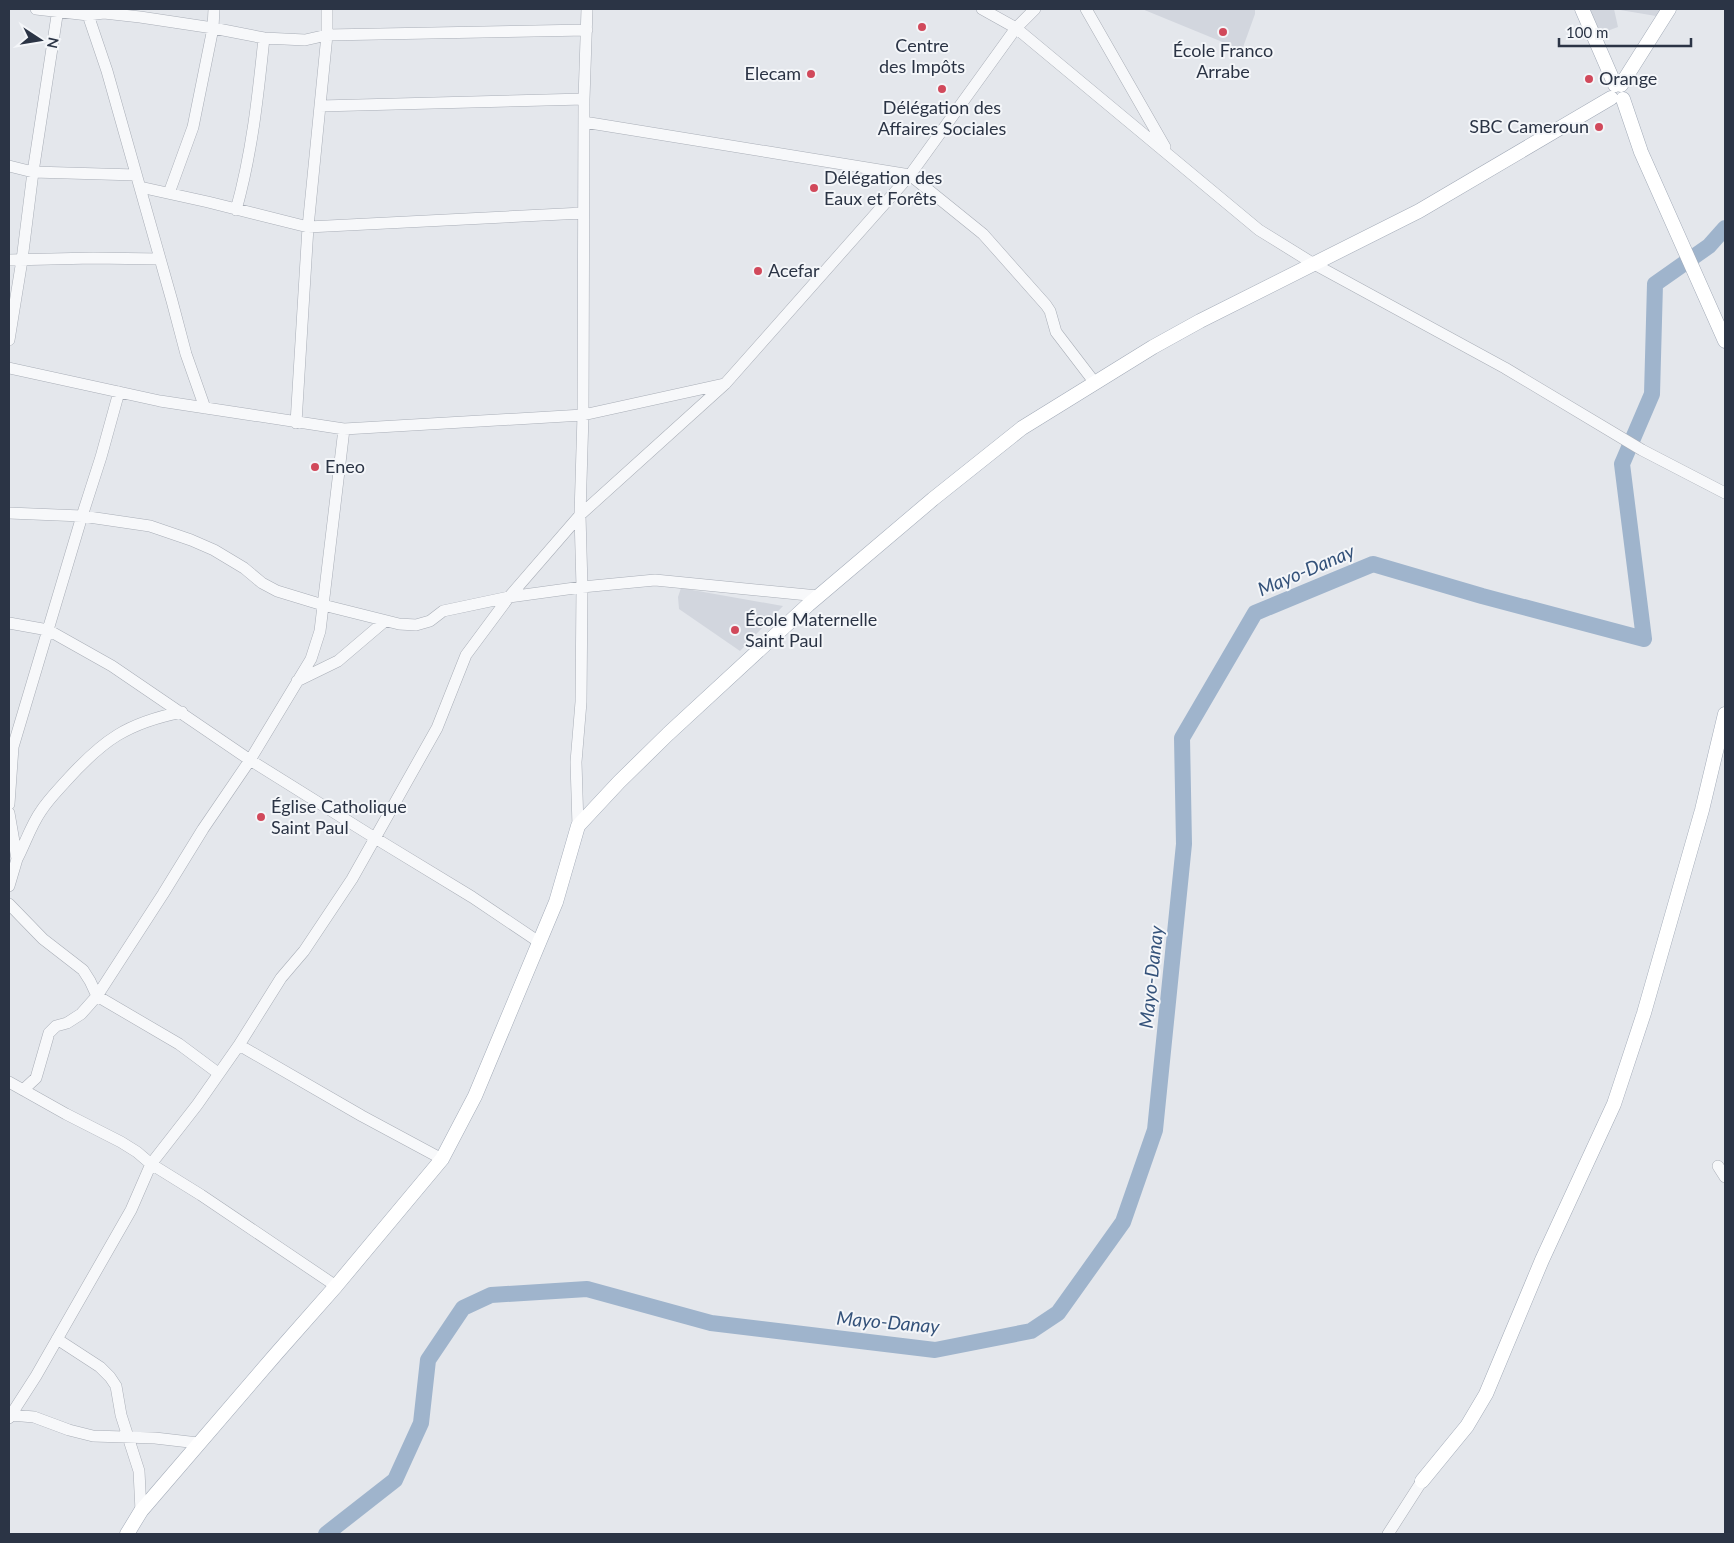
<svg xmlns="http://www.w3.org/2000/svg" width="1734" height="1543" font-family="Lato,sans-serif">
<style>
.built{fill:#d2d6de}
.lines{fill:none;stroke-linecap:round;stroke-linejoin:round}
.river{stroke:#9fb4cc;stroke-width:16}
.minor-casing{stroke:#a9aeb7;stroke-width:12}
.major-casing{stroke:#a3abb8;stroke-width:15}
.minor{stroke:#f7f8fa;stroke-width:11}
.major{stroke:#fff;stroke-width:14}
.poi-dot{fill:#d1495b;stroke:#f4f6f9;stroke-width:2}
.labels{text-anchor:middle;stroke-width:4;stroke-linejoin:round;paint-order:stroke}
.poi-label{font-size:18px;fill:#2b3445;stroke:#f4f6f9;text-anchor:start}
.water-label{font-size:19px;font-style:italic;fill:#34527a;stroke:#f4f6f9}
</style>
<rect width="100%" height="100%" fill="#e4e7ec"/>
<path class="built" d="M1142,9h113v5l-13,36z
M1590,9h71l-5,7 -42,-7 4,18 -19,7z
M681,588l102,18 -43,45 -61,-42 -1,-12z"/>
<g class="lines">
<path class="river" d="M326,1534l69,-54 26,-57 7,-63 35,-52 28,-13 96,-6 124,34 224,27 96,-19 27,-18 65,-91 32,-92 29,-286 -2,-106 73,-125 118,-49 109,32 162,43 -22,-175 30,-70 3,-110 54,-38 16,-18"/>
<defs>
<path id="minor" d="M36,9l52,6 16,-2 36,4 73,11 51,10 41,2 22,-5 260,-5
M86,9l21,62 65,230 14,53 19,54
M982,9l34,19 243,202 55,34 191,104 137,82 83,43
M1086,9l79,138
M320,106l264,-7
M584,122l326,53 73,59 63,71 4,6 6,21 39,51
M9,166l24,6 103,3
M140,187l68,15 100,25 275,-14
M169,193l24,-66 20,-99 1,-19
M236,210c16,-57 22,-114 28,-172
M9,260l84,-2 67,1
M9,340l13,-80 11,-88 25,-163
M9,368l151,33 184,28 239,-14 141,-31
M296,423l12,-196 19,-192v-26
M9,513l73,3 68,10 41,14 23,10 30,18 18,15 15,8 46,14 76,19 17,1 14,-4 13,-10 66,-14 73,-10 73,-7 163,16
M9,623l39,7 64,36 138,94 125,78 97,59 67,45
M297,681l41,-20 47,-40
M9,804l4,-57 69,-231 19,-59 18,-65
M9,813l8,46 -8,27
M578,826l-2,-64 5,-60 1,-115 -2,-72 3,-100 1,-316 3,-90
M17,859c8,-15 14,-34 24,-48 7,-11 16,-20 25,-30 37,-41 61,-58 116,-69
M9,904l34,35 40,31 7,11 7,15 82,48 39,29
M239,1045l123,71 80,43
M9,1082l57,32 55,28 16,10 14,12 50,31 135,91
M23,1090l13,-12 13,-45 7,-7 11,-3 14,-9 16,-18 66,-102 40,-65 47,-69 61,-101 9,-28 24,-202
M1718,1166l7,11
M57,1339l43,28 10,10 6,9 5,29 18,56 2,40
M11,1415l23,2 35,13 24,6 62,2 43,5
M9,1418l27,-42 95,-166 20,-46 46,-59 42,-60 42,-67 23,-27 48,-72 85,-151 29,-73 43,-58 71,-82 145,-131 185,-209 106,-147 19,-19
M1388,1534l34,-53"/>
<path id="major" d="M1582,9l33,76
M1621,85l48,-76
M1623,99l18,53 84,189
M1422,1481l45,-55 19,-32 56,-134 72,-156 30,-91 58,-203 23,-96
M127,1534l14,-23 135,-157 60,-68 106,-127 33,-63 81,-194 22,-76 41,-44 49,-48 140,-129 125,-106 89,-71 131,-81 47,-26 219,-110 192,-113"/>
</defs>
<use href="#minor" class="minor-casing"/>
<use href="#major" class="major-casing"/>
<use href="#minor" class="minor"/>
<use href="#major" class="major"/>
</g>
<g class="poi-dot">
<circle cx="922" cy="27" r="5"/>
<circle cx="1223" cy="32" r="5"/>
<circle cx="811" cy="74" r="5"/>
<circle cx="1589" cy="79" r="5"/>
<circle cx="942" cy="89" r="5"/>
<circle cx="1599" cy="127" r="5"/>
<circle cx="814" cy="188" r="5"/>
<circle cx="758" cy="271" r="5"/>
<circle cx="315" cy="467" r="5"/>
<circle cx="735" cy="630" r="5"/>
<circle cx="261" cy="817" r="5"/>
</g>
<g class="labels">
<g class="poi-label">
<text x="922" y="52" text-anchor="middle">Centre<tspan x="922" dy="21">des Impôts</tspan></text>
<text x="1223" y="57" text-anchor="middle">École Franco<tspan x="1223" dy="21">Arrabe</tspan></text>
<text x="801" y="80" text-anchor="end">Elecam</text>
<text x="1599" y="85">Orange</text>
<text x="942" y="114" text-anchor="middle">Délégation des<tspan x="942" dy="21">Affaires Sociales</tspan></text>
<text x="1589" y="133" text-anchor="end">SBC Cameroun</text>
<text x="824" y="184">Délégation des<tspan x="824" dy="21">Eaux et Forêts</tspan></text>
<text x="768" y="277">Acefar</text>
<text x="325" y="473">Eneo</text>
<text x="745" y="626">École Maternelle<tspan x="745" dy="21">Saint Paul</tspan></text>
<text x="271" y="813">Église Catholique<tspan x="271" dy="21">Saint Paul</tspan></text>
</g>
<g class="water-label">
<text transform="translate(1306 570) rotate(-23)" y="7">Mayo-Danay</text>
<text transform="translate(1151 977) rotate(-84)" y="7">Mayo-Danay</text>
<text transform="translate(888 1322) rotate(5)" y="7">Mayo-Danay</text>
</g>
</g>
<rect width="1734" height="1543" fill="none" stroke="#2b3445" stroke-width="20"/>
<g transform="translate(40 40) rotate(102)" stroke="#f4f6f9" stroke-width="4" paint-order="stroke">
<path d="M0-4L9 19L0 12L-9 19Z" fill="#2b3445"/>
<text y="-8" font-size="14" font-weight="bold" text-anchor="middle" fill="#2b3445">N</text>
</g>
<path d="M1559 38v8h132v-8" fill="none" stroke="#2b3445" stroke-width="2.5"/>
<text x="1566" y="38" font-size="15" fill="#2b3445" stroke="#f4f6f9" stroke-width="4" paint-order="stroke">100 m</text>
</svg>
